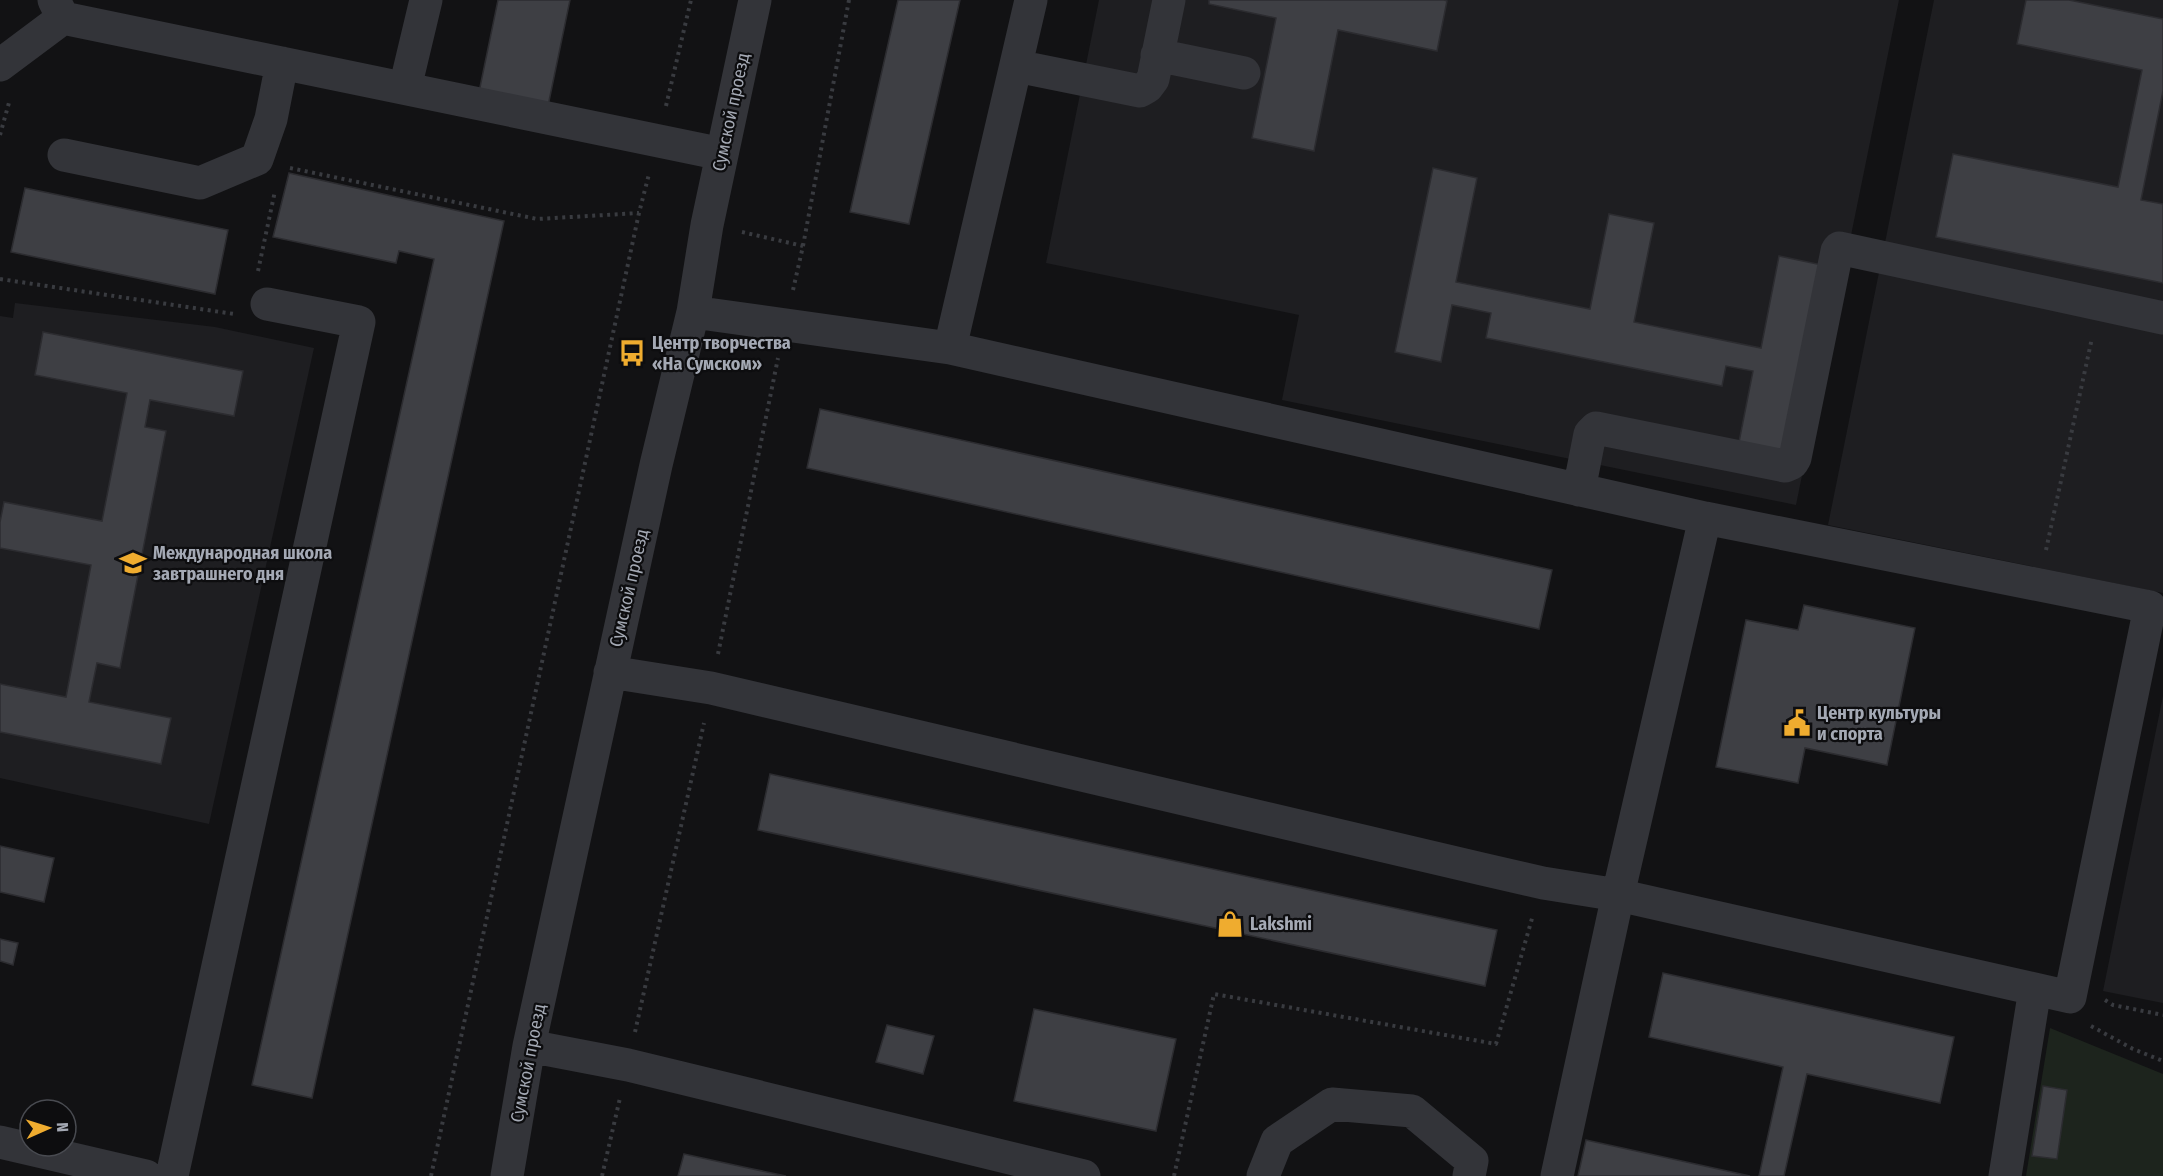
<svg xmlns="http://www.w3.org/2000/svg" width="2163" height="1176" font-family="'Fira Sans Condensed',sans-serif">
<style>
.built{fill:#1e1e21}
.green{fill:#1d241d}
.building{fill:#3e3f44;stroke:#2c2c30;stroke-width:1.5}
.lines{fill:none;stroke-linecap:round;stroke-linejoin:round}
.path{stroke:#393b40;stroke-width:4;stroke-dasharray:3 4.5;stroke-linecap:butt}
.minor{stroke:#333439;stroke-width:33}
.labels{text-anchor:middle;stroke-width:4.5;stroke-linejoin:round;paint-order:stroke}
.street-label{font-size:18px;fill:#a4a9b4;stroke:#0d0d0f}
.poi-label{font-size:18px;font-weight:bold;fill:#a4a9b4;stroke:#0d0d0f;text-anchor:start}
</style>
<rect width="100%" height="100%" fill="#121214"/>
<path class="built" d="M1099,0h800l-103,505 -514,-105 17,-85 -253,-52z
M1934,0h229v593l-335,-68z
M15,303l200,24 99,21 -105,476 -209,-46v-462l13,2z
M2163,696v307l-60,-12z"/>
<path class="green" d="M2050,1028l113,46v102h-137z"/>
<path class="building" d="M498,0h72l-22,106 -69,-14z
M898,0h62l-51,224 -59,-12z
M1209,0h235l3,1 -10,50 -99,-21 -24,121 -62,-13 24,-120 -67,-14z
M2026,0h43l94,19v72l-22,109 22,4v79l-227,-46 17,-83 165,33 24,-117 -125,-26z
M1433,168l44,10 -21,104 134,27 19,-95 45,9 -20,99 127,26 18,-92 43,9 -38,186 -45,-9 14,-71 -27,-5 -4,20 -236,-48 5,-25 -39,-8 -11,57 -46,-10z
M289,173l215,48 -192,877 -60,-13 182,-826 -35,-8 -3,12 -123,-26z
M25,188l203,42 -13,64 -204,-42z
M43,332l200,39 -9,45 -84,-16 -5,27 21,4 -46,237 -23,-5 -8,39 82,16 -10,46 -161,-32v-48l66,13 25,-132 -91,-17v-26l4,-20 98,19 25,-128 -92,-18z
M820,409l732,161 -13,59 -732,-161z
M1804,605l111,23 -28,137 -82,-17 -7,35 -82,-16 30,-147 52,10z
M770,774l727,156 -12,56 -727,-156z
M0,846l54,12 -10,44 -44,-10z
M0,939l18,4 -5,22 -13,-4z
M1663,973l291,64 -14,66 -133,-29 -23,102h-25l24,-109 -134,-30z
M1034,1009l142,30 -20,92 -142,-30z
M887,1025l47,11 -11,38 -47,-12z
M2043,1086l24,4 -10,69 -25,-3z
M1586,1140l164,36h-172z
M684,1154l64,14 38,8h-108z"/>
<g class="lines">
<path class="path" d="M666,106l25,-106
M0,135l10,-36
M290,168l247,51 102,-6
M742,232l61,14
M258,271l17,-80
M0,279l234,35
M793,290l10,-44 46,-246
M2046,550l46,-212
M718,654l60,-296
M2105,1000l8,5 50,10
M2091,1026l42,23 30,12
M635,1032l69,-309
M431,1176l208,-963 10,-39
M602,1176l18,-78
M1174,1176l40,-182 282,50 37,-129"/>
<path class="minor" d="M63,18l659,136
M1157,55l87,18
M0,65l63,-47 -9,-18
M1016,66l124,25 7,-4 6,-8 16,-79
M405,88l21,-88
M64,155l136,28 57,-24 14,-40 11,-56
M950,348l81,-348
M1579,490l11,-56 6,-6 189,38 7,-3 3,-5 42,-207 2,-3 324,70
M610,672l101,16 771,181 61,14 75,12 452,102 80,-390 -445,-89 -755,-170 -257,-36
M529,1046l99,19 456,111
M0,1142l146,34
M172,1176l187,-854 -92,-18
M507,1176l22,-130 127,-581 37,-153 14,-87 48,-225
M1263,1176l14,-35 55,-37 80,7 60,50 -3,15
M1557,1176l61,-281 87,-377
M2005,1176l30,-187"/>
</g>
<defs>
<symbol id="bus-bare" viewBox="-9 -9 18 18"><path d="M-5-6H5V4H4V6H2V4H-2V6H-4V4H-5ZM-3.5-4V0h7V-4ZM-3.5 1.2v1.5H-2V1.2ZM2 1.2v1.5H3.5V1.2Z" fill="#efac2f" stroke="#0d0d0f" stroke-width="2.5" paint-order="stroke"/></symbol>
<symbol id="school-bare" viewBox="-9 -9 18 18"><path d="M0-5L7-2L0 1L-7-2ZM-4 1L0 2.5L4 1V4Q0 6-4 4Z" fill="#efac2f" stroke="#0d0d0f" stroke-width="2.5" paint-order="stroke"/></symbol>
<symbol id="civic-bare" viewBox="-9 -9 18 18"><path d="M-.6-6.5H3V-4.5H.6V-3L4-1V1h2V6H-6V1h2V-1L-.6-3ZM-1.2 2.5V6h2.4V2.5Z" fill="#efac2f" stroke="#0d0d0f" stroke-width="2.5" paint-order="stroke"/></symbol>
<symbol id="shop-bare" viewBox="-9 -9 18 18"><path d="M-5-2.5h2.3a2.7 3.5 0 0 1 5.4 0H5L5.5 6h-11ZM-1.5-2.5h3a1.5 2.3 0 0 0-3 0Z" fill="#efac2f" stroke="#0d0d0f" stroke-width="2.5" paint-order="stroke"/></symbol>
</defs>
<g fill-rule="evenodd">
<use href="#bus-bare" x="613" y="334" width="38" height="38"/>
<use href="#school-bare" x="114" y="544" width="38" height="38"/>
<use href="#civic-bare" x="1778" y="704" width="38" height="38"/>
<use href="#shop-bare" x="1211" y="905" width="38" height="38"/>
</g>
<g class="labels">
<g class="street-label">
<text transform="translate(731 112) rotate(-78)" y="6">Сумской проезд</text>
<text transform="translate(629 588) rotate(-77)" y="6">Сумской проезд</text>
<text transform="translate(528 1063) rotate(-79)" y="6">Сумской проезд</text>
</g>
<g class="poi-label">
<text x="652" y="349">Центр творчества<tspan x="652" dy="21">«На Сумском»</tspan></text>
<text x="153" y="559">Международная школа<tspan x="153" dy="21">завтрашнего дня</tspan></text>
<text x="1817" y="719">Центр культуры<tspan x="1817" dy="21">и спорта</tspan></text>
<text x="1250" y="930">Lakshmi</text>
</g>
</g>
<g transform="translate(48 1128) rotate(87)"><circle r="28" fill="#0d0d0f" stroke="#494b51" stroke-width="1.5"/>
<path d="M0-4.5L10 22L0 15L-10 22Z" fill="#efac2f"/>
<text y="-9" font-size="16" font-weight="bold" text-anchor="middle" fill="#a4a9b4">N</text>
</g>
</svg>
